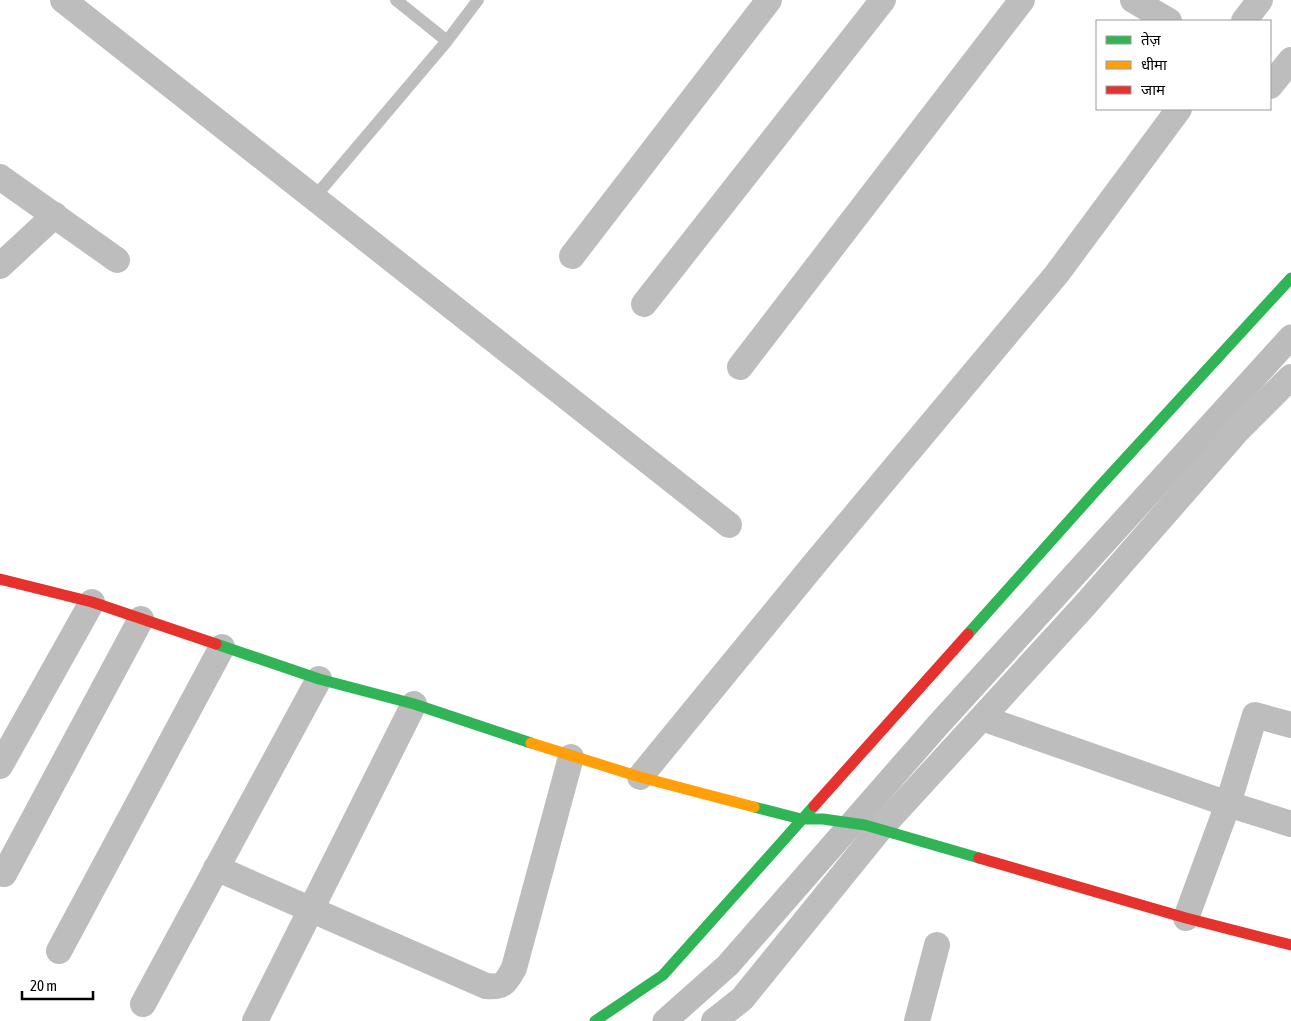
<svg xmlns="http://www.w3.org/2000/svg" width="1291" height="1021" font-family="'Asap Condensed','Noto Sans Devanagari',sans-serif">
<style>
.lines{fill:none;stroke-linecap:round;stroke-linejoin:round}
.canal{stroke:#bbb;stroke-width:25}
.lane{stroke:#bdbdbd;stroke-width:12}
.street{stroke:#bdbdbd;stroke-width:26}
.fast{stroke:#30b455;stroke-width:11}
.slow{stroke:#ff9f0a;stroke-width:11}
.jam{stroke:#e5322d;stroke-width:11}
</style>
<rect width="100%" height="100%" fill="#fff"/>
<g class="lines">
<path class="canal" d="M665,1021l63,-56 210,-240 353,-388"/>
<path class="lane" d="M396,0l51,41
M314,198l133,-157 31,-41"/>
<path class="street" d="M63,0l666,525
M1133,0l36,21
M1244,21l16,-21
M1270,86l21,-26
M0,177l117,83
M572,256l197,-256
M0,266l55,-51
M644,304l239,-304
M740,367l282,-367
M982,718l246,86 63,20
M0,766l92,-164
M640,777l176,-215 240,-287 123,-166
M216,868l270,118c17,2 20,-3 28,-18l57,-211
M4,874l137,-255
M1186,918l42,-114 27,-89 36,10
M59,951l163,-304
M143,1004l176,-325
M255,1021l159,-317
M714,1021l28,-22 137,-169 206,-225 154,-176 52,-52
M917,1021l20,-76"/>
<path class="fast" d="M968,634l133,-149 190,-207
M216,644l103,35 95,25 117,39
M754,807l47,12h22l42,6 114,33
M595,1021l68,-46 151,-169"/>
<path class="slow" d="M531,743l109,34 114,30"/>
<path class="jam" d="M0,579l92,23 124,42
M814,806l154,-172
M979,858l207,60 105,27"/>
</g>
<rect x="1096" y="20" width="175" height="90" fill="#ffffff" stroke="#999999"/>
<rect x="1106" y="36" width="25" height="8" fill="#30b455" stroke="#999999"/>
<text x="1141" y="45" font-size="15" fill="#000000">तेज़</text>
<rect x="1106" y="61" width="25" height="8" fill="#ff9f0a" stroke="#999999"/>
<text x="1141" y="70" font-size="15" fill="#000000">धीमा</text>
<rect x="1106" y="86" width="25" height="8" fill="#e5322d" stroke="#999999"/>
<text x="1141" y="95" font-size="15" fill="#000000">जाम</text>
<path d="M22 991v8h71v-8" fill="none" stroke="#000000" stroke-width="2.5"/>
<text x="30" y="991" font-size="15" fill="#000000" stroke="#ffffff" stroke-width="4" paint-order="stroke">20 m</text>
</svg>
